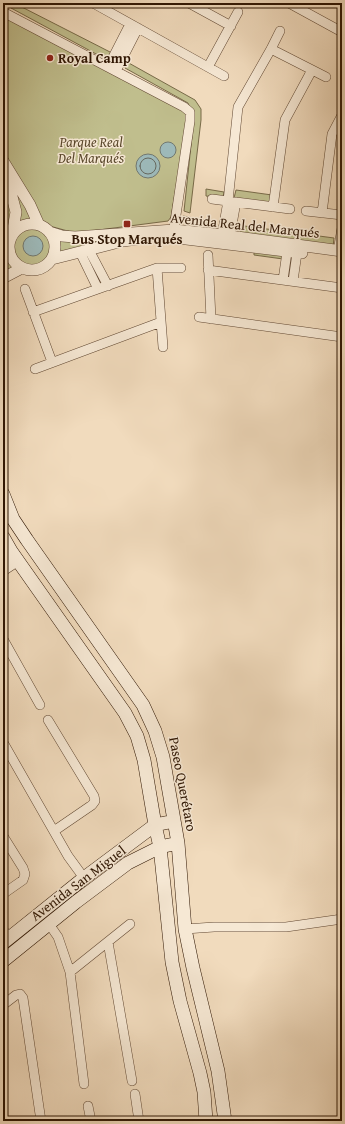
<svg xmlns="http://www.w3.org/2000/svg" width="345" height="1124" font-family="'Gentium Book Plus',serif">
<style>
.green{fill:#c0be8d;stroke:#786a48}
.water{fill:#9db9b9;stroke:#717870}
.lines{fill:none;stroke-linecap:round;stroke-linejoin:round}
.shore{stroke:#66685e;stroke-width:1}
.minor-casing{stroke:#604732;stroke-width:10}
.tertiary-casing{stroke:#604732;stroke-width:12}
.secondary-casing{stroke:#2f1603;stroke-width:14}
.minor{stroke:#f6e8d4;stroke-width:9}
.tertiary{stroke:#f6e8d4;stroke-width:11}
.secondary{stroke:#f6e8d4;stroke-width:13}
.poi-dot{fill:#8f2418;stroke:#f6e8d4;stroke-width:1.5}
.labels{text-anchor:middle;stroke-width:3;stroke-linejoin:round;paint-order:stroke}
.poi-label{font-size:14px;font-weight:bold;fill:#2f1603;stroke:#f6e8d4;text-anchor:start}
.park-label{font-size:14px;font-style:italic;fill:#5a482c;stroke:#f6e8d4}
.street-label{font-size:14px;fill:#2f1603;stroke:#f6e8d4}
</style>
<rect width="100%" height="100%" fill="#f1dbbd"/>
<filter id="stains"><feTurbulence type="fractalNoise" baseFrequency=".005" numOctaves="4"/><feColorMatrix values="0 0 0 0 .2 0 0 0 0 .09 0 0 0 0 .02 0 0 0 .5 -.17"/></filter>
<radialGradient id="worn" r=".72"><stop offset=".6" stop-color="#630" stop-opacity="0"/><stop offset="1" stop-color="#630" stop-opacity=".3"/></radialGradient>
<path class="green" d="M14,3l98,50 -3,8 -98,-53z
M3,12l186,100 -18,105 -3,4 -93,12 -29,-8 -16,-20 -27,-46z
M127,62l68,38 6,9v11l-11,93 -6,-2 10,-94 -6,-14 -63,-35z
M3,162l34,61h-8l-10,4 -2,-15 -14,-35z
M206,189l18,3 -1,6 -17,-2z
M236,190l36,5v9l-38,-6z
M11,193v42l-2,7 -3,2c-6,-9 -3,-22 -1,-31 1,-6 -1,-11 -2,-16z
M183,216l32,6 -1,5 -32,-6z
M237,225l97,13 -1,9 -97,-12z
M12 246a20 20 0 1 1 40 0a20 20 0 1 1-40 0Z
M171,231v5l-39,1 -74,18 2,-6 -2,-11z
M7,249l3,11 8,9 -15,8v-24z
M254,249l30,5 -1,5 -29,-4z"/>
<path class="water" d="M160 150a8 8 0 1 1 16 0a8 8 0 1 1-16 0Z
M136 166a12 12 0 1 1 24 0a12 12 0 1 1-24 0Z
M23 246a10 10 0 1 1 20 0a10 10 0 1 1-20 0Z"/>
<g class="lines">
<path class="shore" d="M140 166a8 8 0 1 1 16 0a8 8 0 1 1-16 0Z"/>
<defs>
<path id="minor" d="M93,3l131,73
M189,3l42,23
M289,3l53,29
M3,12l181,95 6,5v9l-17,114
M271,49l55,28
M108,67l22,-43
M208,67l30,-55
M116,71l22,-43
M212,199l78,10
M273,207l12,-87 27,-50
M306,211l36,4
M322,213l10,-79 10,-19
M222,235l6,-34 10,-94 33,-58 9,-18
M230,236l6,-34
M89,250l19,36
M338,251l4,-23
M80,252l18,37
M208,255l3,64
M157,268l6,79
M208,270l134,18
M283,280l4,-28
M293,281l4,-28
M25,289l27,73
M33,312l124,-44h24
M199,317l143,20
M35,369l126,-47
M3,639l37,66
M48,720l46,76 1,5 -3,4 -38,26
M4,744l64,112 16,22
M3,836l20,32 2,6 -2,6 -20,14
M49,924l9,13 12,35 14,112
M185,929l29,-2h72l56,-8
M3,930l7,8
M108,942l24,139
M70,972l60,-48
M3,1005l13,-10 4,-1 3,4 18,123
M135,1094l4,27
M88,1106l3,15"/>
<path id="tertiary" d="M3,161l27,44 9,20
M3,180l8,13 5,19 -4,23
M9 247a23 23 0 1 1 46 0a23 23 0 1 1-46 0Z
M49,232l13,4 13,1 99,-7 41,4 127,17
M178,238l124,15
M52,259l71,-18 22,-3
M3,278l19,-10
M3,557l8,-6
M3,570l15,-10"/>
<path id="secondary" d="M3,494l10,25 14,21 116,165 12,26 8,26 15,86 7,86 8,39 25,103 7,50
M3,537l8,14 114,162 12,23 7,24 11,65 5,22 12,115 8,39 20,72 4,19 2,29
M3,943l81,-65 71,-53 19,-4
M3,961l73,-59 52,-39 32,-16 18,-4"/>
</defs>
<use href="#minor" class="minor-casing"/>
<use href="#tertiary" class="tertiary-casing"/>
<use href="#secondary" class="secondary-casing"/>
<use href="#minor" class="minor"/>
<use href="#tertiary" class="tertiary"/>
<use href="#secondary" class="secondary"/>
</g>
<g class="poi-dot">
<circle cx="50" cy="58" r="4"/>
<rect x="123" y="220" width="8" height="8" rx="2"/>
</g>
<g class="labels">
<g class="poi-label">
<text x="58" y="63">Royal Camp</text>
<text x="127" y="244" text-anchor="middle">Bus Stop Marqués</text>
</g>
<g class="park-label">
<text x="91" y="147">Parque Real<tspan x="91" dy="16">Del Marqués</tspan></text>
</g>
<g class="street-label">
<text transform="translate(245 225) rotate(6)" y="5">Avenida Real del Marqués</text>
<text transform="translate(183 784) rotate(79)" y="5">Paseo Querétaro</text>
<text transform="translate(78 883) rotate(-37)" y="5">Avenida San Miguel</text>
</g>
</g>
<rect width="345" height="1124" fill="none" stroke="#f1dbbd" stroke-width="16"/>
<rect x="4" y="4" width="337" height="1116" fill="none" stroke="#2f1603" stroke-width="2"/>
<rect x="8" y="8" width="329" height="1108" fill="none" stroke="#2f1603"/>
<rect width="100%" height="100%" filter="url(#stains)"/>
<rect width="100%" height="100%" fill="url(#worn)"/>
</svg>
